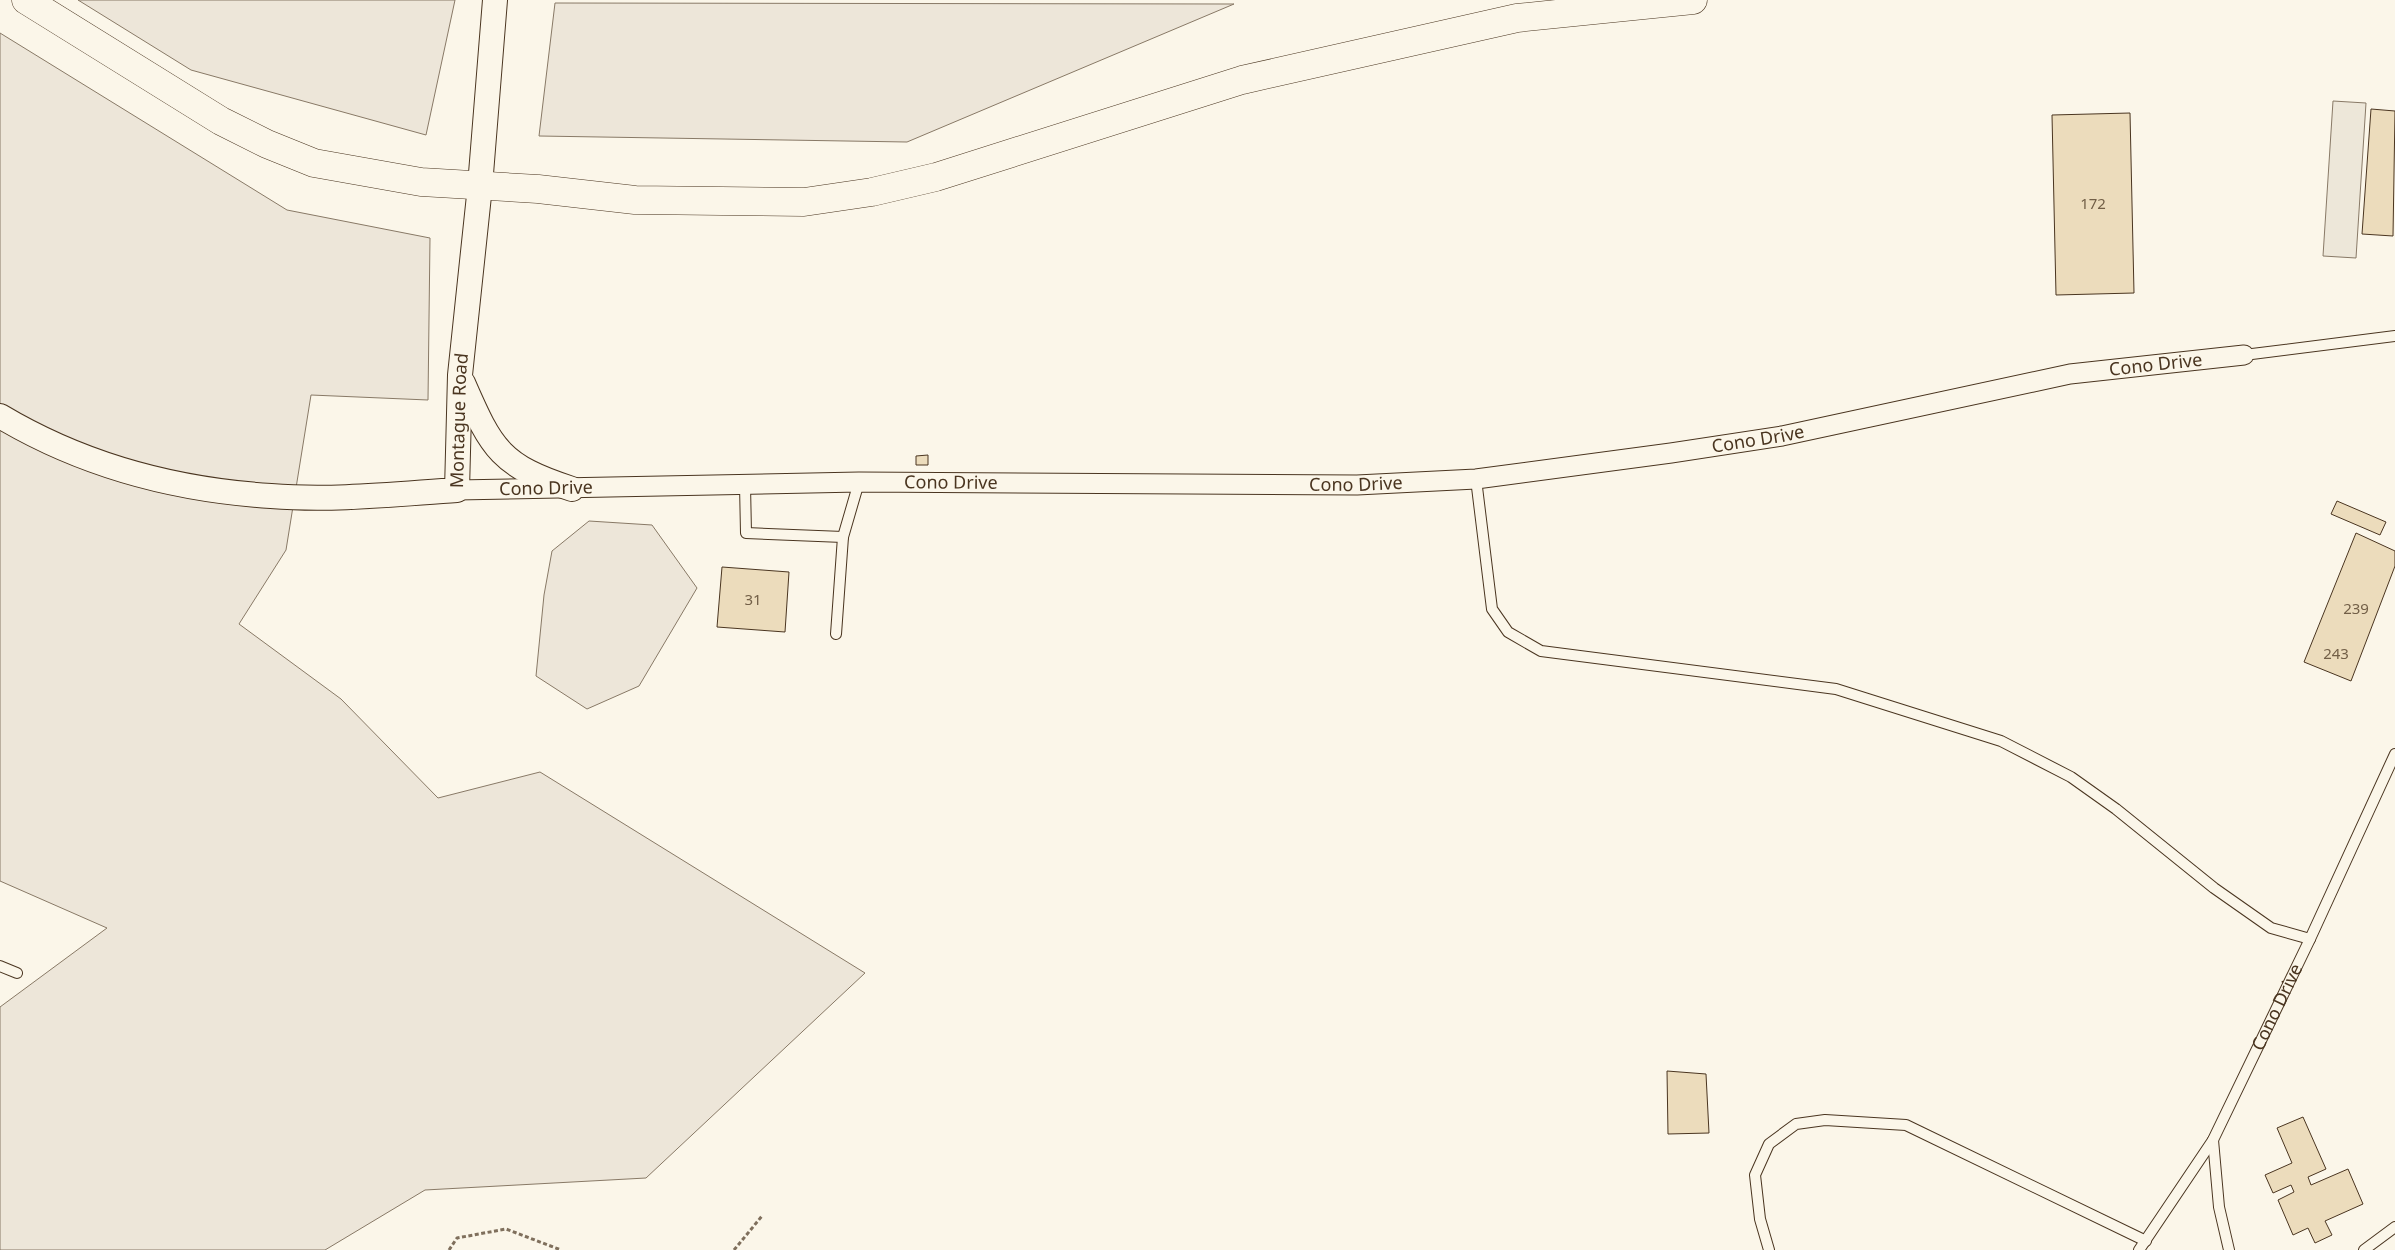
<svg xmlns="http://www.w3.org/2000/svg" width="2395" height="1250" font-family="'Noto Sans',sans-serif">
<style>
.green{fill:#ede6d9;stroke:#887966}
.parking{fill:#ede7d9;stroke:#887966}
.building{fill:#ecdcbc;stroke:#4a3520}
.lines{fill:none;stroke-linecap:round;stroke-linejoin:round}
.service-casing{stroke:#4a3520;stroke-width:12}
.minor-casing{stroke:#4a3520;stroke-width:21}
.tertiary-casing{stroke:#4a3520;stroke-width:26}
.motorway-casing{stroke:#4a3520;stroke-width:29}
.path{stroke:#7f6f5c;stroke-width:3;stroke-dasharray:4 2.5;stroke-linecap:butt}
.service{stroke:#fbf6e9;stroke-width:10}
.minor{stroke:#fbf6e9;stroke-width:19}
.tertiary{stroke:#fbf6e9;stroke-width:24}
.motorway{stroke:#fbf6e9;stroke-width:28}
.labels{text-anchor:middle;stroke-width:4;stroke-linejoin:round;paint-order:stroke}
.number-label{font-size:15px;fill:#725f47}
.street-label{font-size:18px;fill:#4a3520;stroke:#fbf6e9}
</style>
<rect width="100%" height="100%" fill="#fbf6e9"/>
<path class="green" d="M78,0h377l-29,135 -235,-65z
M555,3l679,1 -327,138 -368,-6z
M0,33l287,177 143,28 -2,162 -117,-5 -25,155 -47,74 102,75 97,99 102,-26 325,201 -219,205 -221,12 -100,60h-325v-243l107,-79 -107,-47z
M589,521l63,4 45,63 -58,98 -52,23 -51,-33 8,-81 8,-44z"/>
<path class="parking" d="M2333,101l33,2 -10,155 -33,-2z"/>
<path class="building" d="M2371,109l24,2 -2,125 -31,-2z
M2130,113l4,180 -78,2 -4,-180z
M928,455v10h-12v-9z
M2337,501l49,21 -6,13 -49,-21z
M2356,533l39,18v15l-44,115 -47,-19z
M722,567l67,5 -4,60 -68,-5z
M1667,1071l39,3 3,59 -41,1z
M2303,1117l23,52 -18,8 3,8 37,-16 15,35 -38,17 7,14 -17,8 -7,-15 -15,7 -15,-35 16,-8 -3,-7 -18,8 -8,-18 27,-12 -15,-35z"/>
<g class="lines">
<defs>
<g id="service">
<path d="M2244,355l151,-19"/>
<path d="M1476,479l16,130 16,23 33,19 295,38 165,52 70,36 45,32 98,79 57,40 39,11"/>
<path d="M745,485l1,48 97,4"/>
<path d="M836,634l7,-97 16,-55"/>
<path d="M0,966l17,7"/>
<path d="M2213,1140l6,67 10,43"/>
<path d="M1769,1250l-9,-31 -5,-44 14,-31 27,-20 29,-4 81,5 240,116"/>
<path id="s1" d="M2139,1250l74,-110 97,-201 85,-185"/>
<path d="M2364,1250l31,-23"/>
</g>
<g id="minor">
<path id="s2" d="M457,490l402,-8 498,3 119,-6 195,-26 111,-17 288,-62 174,-19"/>
</g>
<g id="tertiary">
<path d="M463,383c29,67 38,83 109,106"/>
<path id="s3" d="M0,416c82,49 176,74 271,80 62,5 125,-2 186,-6l3,-115 20,-189 15,-186"/>
</g>
<path id="motorway" d="M26,0l195,121 46,23 47,19 107,19 117,7 97,11 169,2 68,-10 64,-15 306,-97 275,-62 176,-18"/>
</defs>
<use href="#service" class="service-casing"/>
<use href="#minor" class="minor-casing"/>
<use href="#tertiary" class="tertiary-casing"/>
<use href="#motorway" class="motorway-casing"/>
<path class="path" d="M449,1250l8,-12 49,-9 55,21
M734,1250l28,-34"/>
<use href="#service" class="service"/>
<use href="#minor" class="minor"/>
<use href="#tertiary" class="tertiary"/>
<use href="#motorway" class="motorway"/>
</g>
<g class="labels">
<g class="number-label">
<text x="2093" y="209">172</text>
<text x="753" y="605">31</text>
<text x="2356" y="614">239</text>
<text x="2336" y="659">243</text>
</g>
<g class="street-label">
<text dy="6" stroke="none"><textPath href="#s2" startOffset="1709">Cono Drive</textPath></text>
<text dy="6" stroke="none"><textPath href="#s3" startOffset="541">Montague Road</textPath></text>
<text dy="6" stroke="none"><textPath href="#s2" startOffset="1304">Cono Drive</textPath></text>
<text dy="6" stroke="none"><textPath href="#s2" startOffset="494">Cono Drive</textPath></text>
<text dy="6" stroke="none"><textPath href="#s2" startOffset="899">Cono Drive</textPath></text>
<text dy="6" stroke="none"><textPath href="#s2" startOffset="89">Cono Drive</textPath></text>
<text dy="6" stroke="none"><textPath href="#s1" startOffset="280">Cono Drive</textPath></text>
</g>
</g>
</svg>
